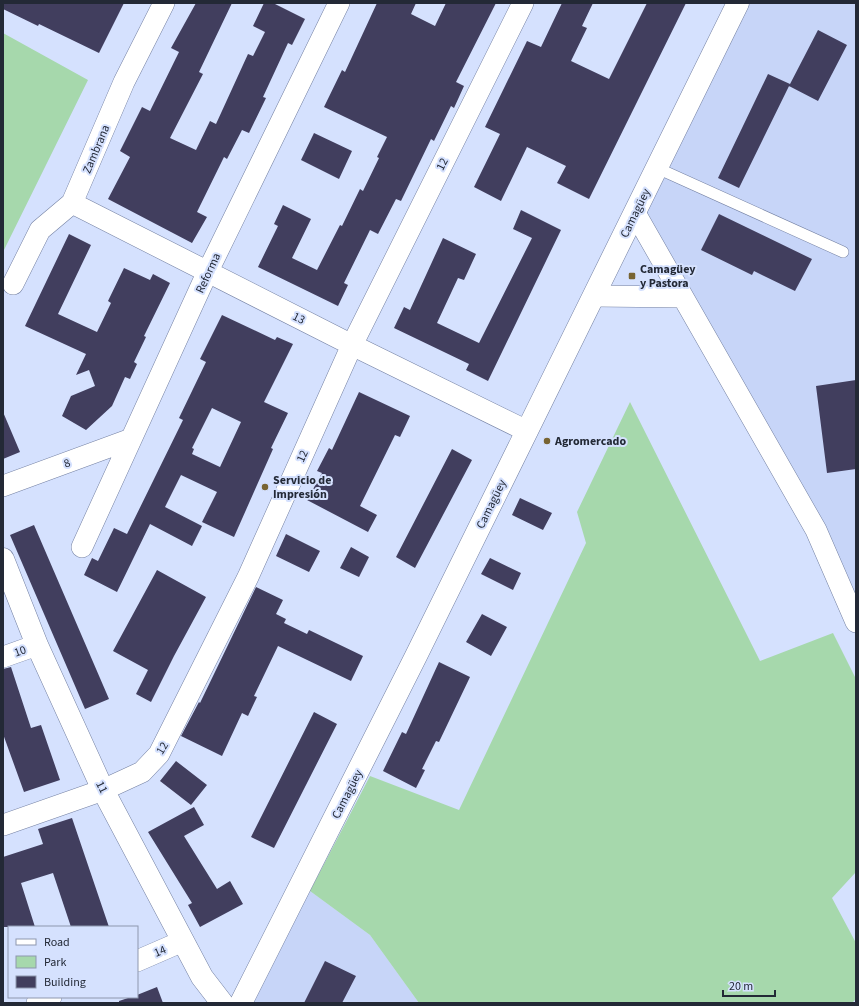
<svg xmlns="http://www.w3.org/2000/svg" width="859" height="1006" font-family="'Source Sans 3',sans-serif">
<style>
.built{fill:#c7d5f8}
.green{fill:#a6d8ac}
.building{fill:#413e5e;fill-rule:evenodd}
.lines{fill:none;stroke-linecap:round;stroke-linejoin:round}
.lane-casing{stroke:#7481a3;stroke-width:12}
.street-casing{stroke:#7481a3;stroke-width:22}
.secondary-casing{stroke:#7481a3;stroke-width:23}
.lane{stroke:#fff;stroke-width:11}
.street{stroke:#fff;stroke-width:21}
.secondary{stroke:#fff;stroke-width:22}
.poi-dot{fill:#786433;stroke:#d5e1fe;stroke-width:1.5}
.labels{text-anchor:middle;stroke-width:4;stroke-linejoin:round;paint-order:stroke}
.street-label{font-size:12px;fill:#232936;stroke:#d5e1fe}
.poi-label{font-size:12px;font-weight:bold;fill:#232936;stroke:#d5e1fe;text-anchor:start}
</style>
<rect width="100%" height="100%" fill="#d5e1fe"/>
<path class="built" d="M738,3h118v619l-221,-409z
M310,891l60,44 49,68h-166z"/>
<path class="green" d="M3,33l85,47 -85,172z
M630,402l130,259 73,-28 23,46v193l-24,26 24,45v56l-4,4h-433l-49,-68 -60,-44 60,-115 89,34 127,-267 -9,-31z"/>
<path class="building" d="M3,3h121l-25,50 -60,-29 -1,2 -35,-17z
M196,3h36l-33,69 4,2 -33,64 26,12 14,-29 6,3 32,-70 5,2 12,-24 -12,-6 11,-23h9l32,16 -13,26 -4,-2 -25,54 3,1 -17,35 -7,-3 -15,29 -3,-2 -27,55 10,5 -15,26 -84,-44 22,-42 -10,-6 22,-44 8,4 29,-59 -8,-4z
M377,3h39l-5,11 24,12 11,-23h50l-40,79 8,4 -10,22 -3,-2 -17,35 -3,-2 -30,62 -5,-2 -18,35 -8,-4 -26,53 4,2 -10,21 -80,-39 20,-41 -4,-2 9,-19 28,14 -19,39 25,12 23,-45 2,1 18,-37 3,2 16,-33 -2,-1 10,-20 -63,-30 18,-37 3,2z
M562,3h31l-11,23 5,2 -16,33 38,18 38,-76h39l-97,196 -32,-16 9,-17 -39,-19 -26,54 -27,-14 26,-53 -15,-7 42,-86 14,6z
M818,30l29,15 -29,56 -29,-15z
M768,74l22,10 -51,104 -21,-10z
M314,133l38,18 -13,28 -38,-19z
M521,210l40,20 -73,151 -22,-11 3,-6 -75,-36 10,-21 6,3 33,-72 33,16 -12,26 -6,-2 -21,45 42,20 53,-105 -19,-9z
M719,214l93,45 -17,32 -41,-20 -2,4 -51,-25z
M69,234l22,11 -33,69 39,18 14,-29 -3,-2 16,-33 26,12 3,-6 17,9 -26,53 2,1 -12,25 3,2 -7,15 -5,-2 -13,29 -26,24 -24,-14 9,-20 24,-10 -6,-16 -13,5 10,-21 -61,-28z
M222,315l53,25 2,-3 16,7 -29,58 24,11 -17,35 2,1 -39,88 -32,-15 15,-30 -36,-17 -16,32 37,19 -10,20 -42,-22 -33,68 -33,-17 8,-17 6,3 16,-33 13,6 56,-114 -4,-2 27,-56 -6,-3zM212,408l29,14 -21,45 -28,-13 2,-5 -2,-1z
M856,380v89l-29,4 -11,-87z
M359,392l51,24 -10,21 -5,-2 -35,71 17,9 -9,17 -61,-32 15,-27 -5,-2 12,-23 3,2z
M3,412l17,40 -17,7z
M452,449l20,11 -57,108 -19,-11z
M520,498l32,15 -9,17 -31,-15z
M34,525l75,174 -24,10 -75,-174z
M286,534l34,17 -11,21 -33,-16z
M351,547l18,10 -10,20 -19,-9z
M490,558l31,15 -8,17 -32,-16z
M157,570l49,27 -32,59 -23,46 -15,-8 12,-24 -35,-19z
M256,587l27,13 -7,14 10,5 -2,4 23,11 2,-4 54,26 -12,25 -73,-35 -24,50 3,1 -9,19 -6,-3 -20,43 -41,-20 18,-34 1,1z
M482,614l25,13 -16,29 -25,-14z
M439,662l31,15 -31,65 -3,-1 -14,28 3,1 -9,18 -33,-17 19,-39 4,2z
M11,667l20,61 10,-3 19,55 -36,12 -21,-58v-65z
M314,712l23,12 -63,124 -23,-11z
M176,761l31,24 -16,20 -31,-24z
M194,807l10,18 -20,11 33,53 13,-8 13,23 -43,23 -12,-22 4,-2 -44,-71z
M72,818l37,109h-38l-18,-54 -32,10 14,44h-32v-70l40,-13 -5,-15z
M325,961l31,15 -14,27h-38z
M157,987l6,16h-44v-2l12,-4h6v-2z"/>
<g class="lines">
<defs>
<path id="lane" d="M657,168l186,84"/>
<path id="street" d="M72,203l280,142 175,86
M635,213l181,317 40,92
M13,284l27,-54 32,-27 52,-121 40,-79
M594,296l89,1
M3,486l128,-47
M82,547l126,-276 131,-268
M3,657l34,-12
M3,825l100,-35 39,-18 17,-18 89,-177 104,-232 171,-342
M137,961l46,-20
M37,1003l14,-6"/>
<path id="secondary" d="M3,559l34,86 66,145 99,187 20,26
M241,1003l175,-347 322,-653"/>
</defs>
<use href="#lane" class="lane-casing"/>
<use href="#street" class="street-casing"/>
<use href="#secondary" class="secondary-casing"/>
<use href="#lane" class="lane"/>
<use href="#street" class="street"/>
<use href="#secondary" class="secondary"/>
</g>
<g class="poi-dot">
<rect x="628" y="272" width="8" height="8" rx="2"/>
<circle cx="547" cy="441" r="4"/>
<circle cx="265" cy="487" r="4"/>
</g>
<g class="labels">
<g class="street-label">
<text transform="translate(96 149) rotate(-67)" y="4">Zambrana</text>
<text transform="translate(442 164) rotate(-63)" y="4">12</text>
<text transform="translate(635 213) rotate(-64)" y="4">Camagüey</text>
<text transform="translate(208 273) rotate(-65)" y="4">Reforma</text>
<text transform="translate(299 318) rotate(27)" y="4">13</text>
<text transform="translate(302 456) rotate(-66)" y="4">12</text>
<text transform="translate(67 463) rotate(-20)" y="4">8</text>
<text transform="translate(491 504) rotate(-64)" y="4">Camagüey</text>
<text transform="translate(20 651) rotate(-19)" y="4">10</text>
<text transform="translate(162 748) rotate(-59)" y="4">12</text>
<text transform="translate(102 787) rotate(64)" y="4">11</text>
<text transform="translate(347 794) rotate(-63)" y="4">Camagüey</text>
<text transform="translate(160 951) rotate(-23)" y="4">14</text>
</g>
<g class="poi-label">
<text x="640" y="273">Camagüey<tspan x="640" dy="14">y Pastora</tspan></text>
<text x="555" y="445">Agromercado</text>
<text x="273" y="484">Servicio de<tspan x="273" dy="14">Impresión</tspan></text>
</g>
</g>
<rect width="859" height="1006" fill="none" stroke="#232936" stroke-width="8"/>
<rect x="8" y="926" width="130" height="72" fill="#d5e1fe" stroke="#8e97ae"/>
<rect x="16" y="939" width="20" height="6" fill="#ffffff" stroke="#8e97ae"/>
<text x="44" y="946" font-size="12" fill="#232936">Road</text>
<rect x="16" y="956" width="20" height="12" fill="#a6d8ac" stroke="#8e97ae"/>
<text x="44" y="966" font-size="12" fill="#232936">Park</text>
<rect x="16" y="976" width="20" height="12" fill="#413e5e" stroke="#8e97ae"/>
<text x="44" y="986" font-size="12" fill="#232936">Building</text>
<path d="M723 990v6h52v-6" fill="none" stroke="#232936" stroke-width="2"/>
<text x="729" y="990" font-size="12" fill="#232936" stroke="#d5e1fe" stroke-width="3" paint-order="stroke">20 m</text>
</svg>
